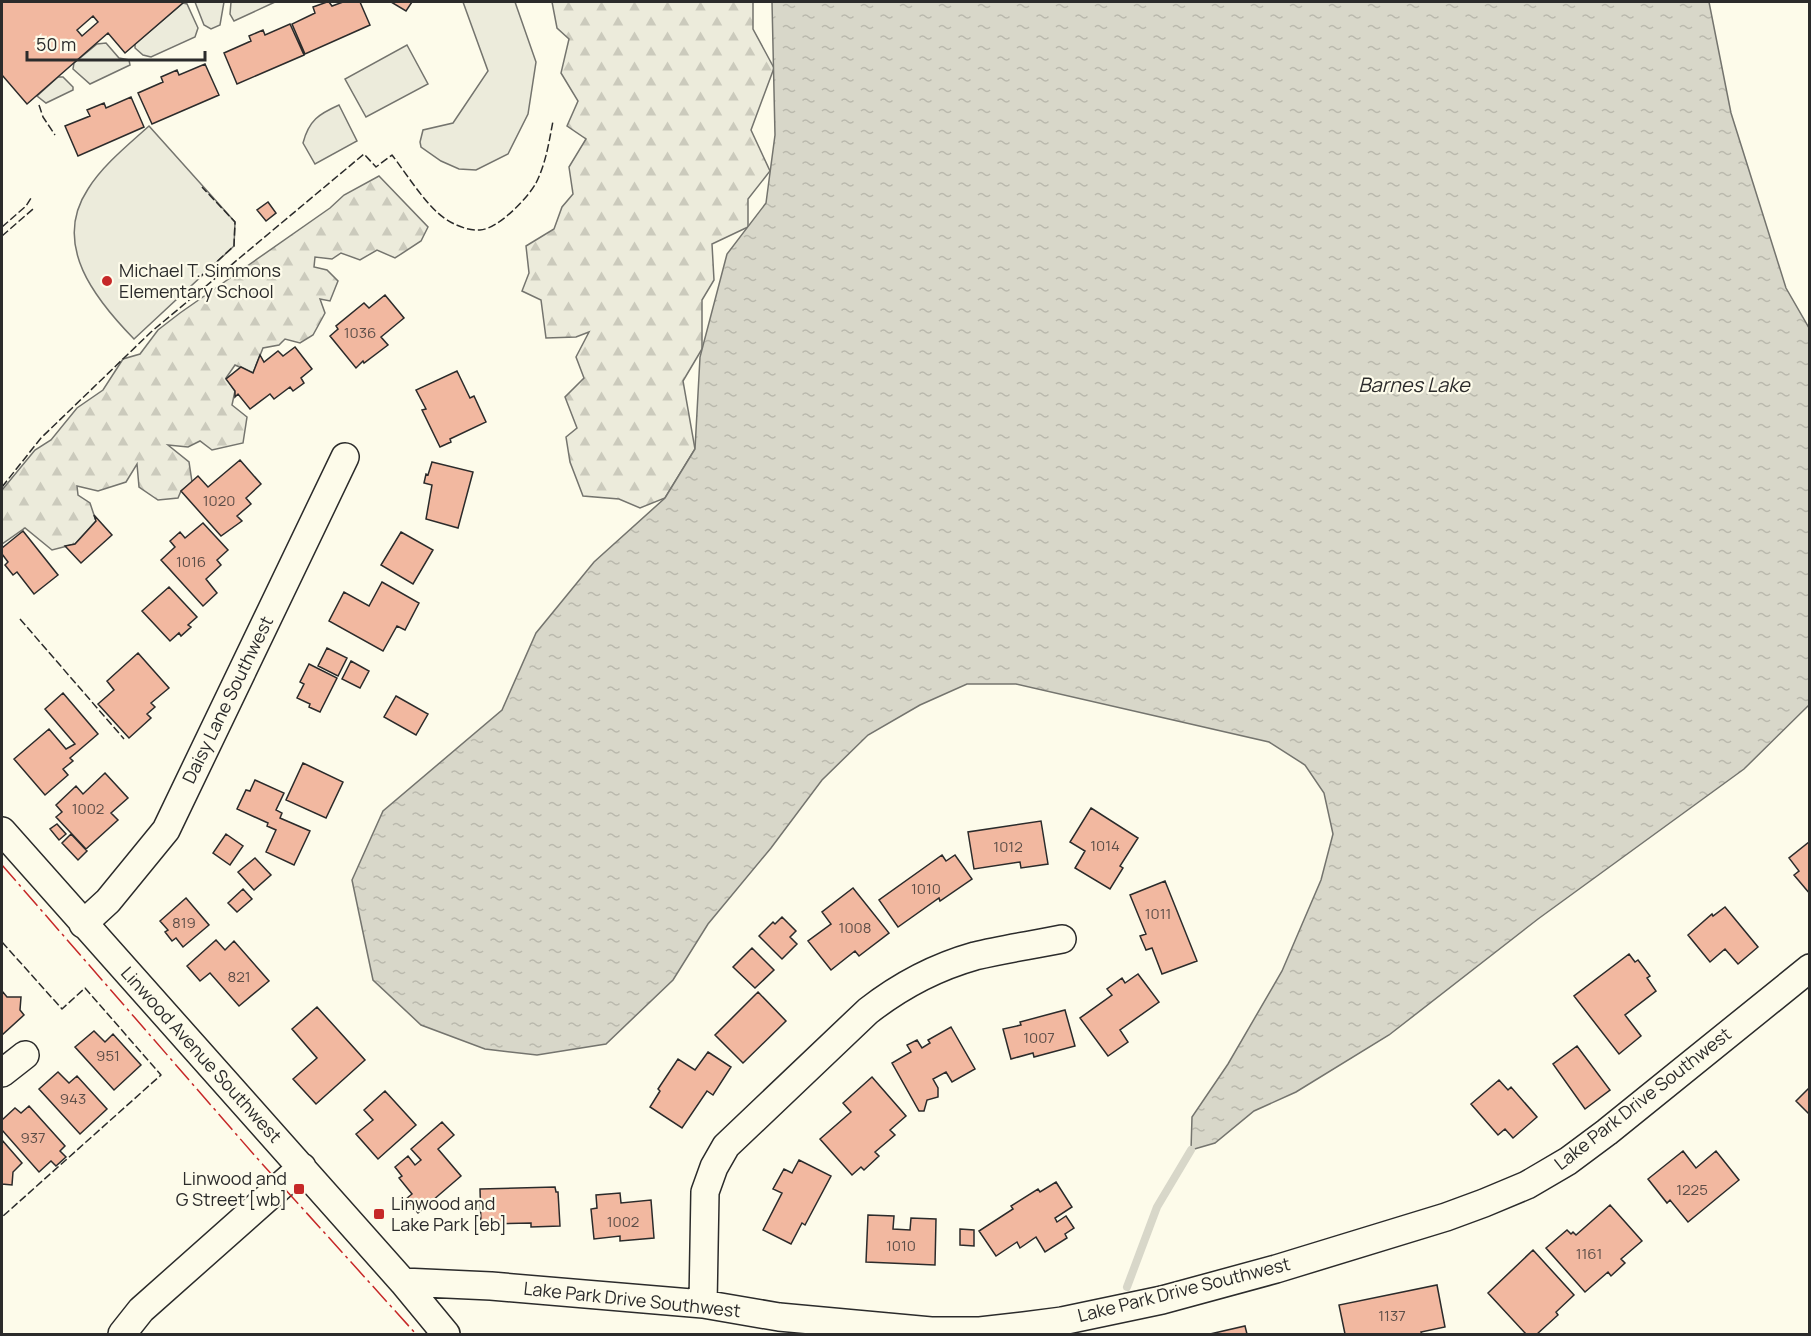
<svg xmlns="http://www.w3.org/2000/svg" width="1811" height="1336" font-family="Manrope,sans-serif">
<style>
.green{fill:#ecebdb;stroke:#74746e;stroke-width:1.5}
.forest{fill:url(#forest-firs);stroke:#74746e;stroke-width:1.5}
.water{fill:url(#water-ripples);stroke:#74746e;stroke-width:1.5}
.lines{fill:none;stroke-linecap:round;stroke-linejoin:round}
.stream{stroke:#d8d7c9;stroke-width:8}
.building{fill:#f2b8a0;stroke:#2b2b2b;stroke-width:1.5;fill-rule:evenodd}
.minor-casing{stroke:#2b2b2b;stroke-width:30}
.minor{stroke:#fdfbea;stroke-width:27}
.fence{stroke:#2b2b2b;stroke-width:1.5;stroke-dasharray:8 3;stroke-linecap:butt}
.power{stroke:#c62828;stroke-width:1.5;stroke-dasharray:21 4.5 3 4.5;stroke-linecap:butt}
.poi-dot{fill:#c62828;stroke:#fdfbea;stroke-width:2}
.labels{text-anchor:middle;stroke-width:4.5;stroke-linejoin:round;paint-order:stroke}
.number-label{font-size:15px;fill:#5d4e48}
.poi-label{font-size:18px;fill:#2b2b2b;stroke:#fdfbea;text-anchor:start}
.street-label{font-size:18px;fill:#2b2b2b;stroke:#fdfbea}
.water-label{font-size:20px;font-style:italic;fill:#2b2b2b;stroke:#fdfbea}
</style>
<defs>
<pattern id="forest-firs" width="22" height="20" patternUnits="userSpaceOnUse" patternTransform="scale(1.5)"><rect width="22" height="20" fill="#ecebdb"/><path d="M5 1l3.5 6h-7zM16 11l3.5 6h-7z" fill="#cbcabc"/></pattern>
<pattern id="water-ripples" width="26" height="14" patternUnits="userSpaceOnUse" patternTransform="scale(1.5)"><rect width="26" height="14" fill="#d8d7c9"/><path d="M2 4q2-2 4 0t4 0M15 11q2-2 4 0t4 0" fill="none" stroke="#bab9ad"/></pattern>
</defs>
<rect width="100%" height="100%" fill="#fdfbea"/>
<path class="green" d="M195,2h29l-4,23 -9,4 -7,-4z
M231,2h44l-41,19 -4,-7z
M463,2h52l21,60 -8,52 -20,40 -32,16 -17,-1 -18,-8 -20,-14 -1,-5 3,-12 30,-7 35,-52z
M183,3l4,1 11,24 -3,9 -44,20 -8,-2 -8,-7v-4z
M106,43l13,15 10,2 1,5 -40,19 -17,-15 1,-6 23,-19z
M407,45l21,39 -62,33 -21,-38z
M58,77h5l10,10v3l-27,13 -9,-7z
M339,105l18,36 -42,23 -12,-21c6,-23 16,-29 36,-38z
M149,126l86,96 -1,24 -100,93c-38,-39 -83,-94 -46,-150 15,-24 40,-44 61,-63z"/>
<path class="forest" d="M552,2h201v27l21,39 -23,62 19,41 -22,28v28l-36,17 2,36 -12,20v49l-19,32 12,68 -30,49 -25,10 -21,-9 -36,-3 -13,-34 -4,-25 11,-9 -12,-31 19,-19 -8,-21 13,-25 -13,5 -30,1 -5,-38 -19,-9 7,-18 -3,-27 28,-17 8,-22 11,-13 -4,-27 17,-28 -19,-13 11,-25 -17,-28 8,-34 -12,-11z
M379,176l49,51 -7,14 -26,17 -18,-8 -17,10 -19,-7 -9,6 -17,-2 -1,10 13,3 11,11 -8,20 -10,-2 5,14 -12,22 -13,8 -15,-4 -6,6 -16,3 -10,25 -18,-8 -9,13 9,13 -3,14 15,12 -4,26 -31,7 -12,-9 -12,6 -20,-2 21,17 3,20 -11,9 -3,7 -20,2 -19,-13 -2,-23 -11,18 -28,9 -21,-5 1,9 12,8 6,18 -21,23 -23,6 -27,-22 -23,16v-54l33,-40 16,-10 26,-32 26,-18 20,-31 17,-5 18,-24 22,-17 150,-105 14,-13z"/>
<path class="water" d="M772,2h937l22,111 55,175 23,40v377l-65,64 -206,150 -149,116 -93,57 -42,19 -39,32 -24,7 1,-33 36,-53 54,-93 39,-91 12,-46 -9,-41 -19,-28 -36,-23 -253,-58h-49l-47,21 -52,30 -46,45 -51,68 -63,76 -35,56 -67,64 -69,11 -52,-6 -64,-24 -48,-45 -21,-100 31,-69 119,-101 34,-77 58,-71 71,-64 30,-49 5,-92 27,-103 39,-51 9,-68z"/>
<g class="lines">
<path class="stream" d="M1127,1287l30,-80 34,-57"/>
</g>
<path class="building" d="M2,2h182l-59,51 -17,-20 -81,71 -25,-29zM93,16l5,6 -16,14 -5,-6z
M327,2h2l3,4 11,-4h17l10,23 -65,29 -13,-30 23,-11 -2,-6z
M391,2h21l-6,9z
M290,24l14,31 -67,29 -13,-31 27,-12 -2,-5 14,-6 2,5z
M205,64l14,31 -67,29 -14,-31 25,-11 -2,-5 16,-7 2,5z
M131,97l13,30 -66,29 -13,-30 25,-10 -3,-6 17,-7 2,5z
M268,202l8,11 -10,8 -9,-11z
M385,295l19,23 -23,19 7,8 -24,18 -1,-2 -7,7 -26,-32 8,-7 -2,-3 28,-23 5,5z
M295,347l17,22 -11,9 3,5 -11,8 -3,-4 -16,12 -4,-5 -20,15 -12,-15 -3,3v-6l-9,-12 15,-12 12,6 7,-18 4,7 14,-11 5,5z
M457,371l13,27 4,-2 12,26 -36,17 1,3 -11,5 -18,-37 4,-1 -10,-19z
M240,460l21,24 -15,14 5,6 -14,12 5,5 -21,15 -40,-45 17,-15 10,11z
M432,462l41,10 -15,56 -32,-9 6,-34 -8,-2 2,-9 2,1z
M94,515l18,20 -31,28 -16,-17 10,-2 21,-23z
M203,523l25,27 -11,10 4,5 -15,14 11,14 -14,13 -42,-46 14,-13 -5,-6 10,-9 5,6z
M23,531l35,44 -24,19 -17,-22 -4,3 -8,-10 3,-3 -6,-8v-6z
M401,532l32,18 -20,34 -32,-19z
M382,582l37,21 -14,27 -8,-4 -14,25 -54,-30 15,-29 25,14z
M169,587l28,30 -9,8 3,2 -10,9 -2,-3 -9,8 -28,-30z
M327,648l20,10 -9,18 -20,-10z
M138,653l31,35 -18,15 4,4 -8,7 4,4 -22,20 -31,-34 16,-14 -7,-9z
M351,661l18,10 -9,17 -18,-9z
M309,664l28,14 -17,34 -11,-5 1,-3 -13,-6 7,-14 -4,-2z
M63,693l35,41 -28,24 3,3 -10,8 5,6 -23,20 -31,-36 35,-30 17,20 9,-5 -30,-35z
M396,696l32,18 -12,21 -32,-18z
M303,763l40,19 -17,36 -40,-18z
M105,773l23,25 -17,15 7,7 -32,29 -30,-32 6,-5 -6,-7 20,-19 7,8z
M255,780l29,13 -8,17 6,3 -2,5 30,13 -16,34 -28,-13 10,-22 -9,-4 1,-3 -31,-14 9,-19 4,1z
M1091,808l47,30 -18,28 3,2 -13,21 -35,-21 10,-17 -15,-9z
M1041,821l7,43 -27,4 -1,-6 -46,7 -6,-37z
M57,824l9,10 -7,6 -9,-11z
M71,834l16,17 -9,9 -16,-17z
M226,834l17,12 -13,19 -17,-12z
M1809,842l1,1v51l-16,-19 5,-4 -10,-13z
M942,855l4,6 9,-6 17,24 -32,22 -1,-3 -41,29 -19,-27z
M255,858l16,17 -17,15 -16,-18z
M1165,881l32,80 -35,13 -10,-26 -6,2 -6,-14 6,-2 -16,-39z
M853,888l36,45 -30,23 -4,-5 -24,19 -23,-29 23,-17 -9,-12z
M243,889l9,10 -15,13 -9,-9z
M186,898l23,27 -26,22 -7,-9 -4,3 -7,-9 3,-2 -8,-9z
M1725,907l33,40 -20,17 -13,-15 -15,13 -22,-27 24,-21 1,2z
M782,917l14,14 -6,6 7,7 -15,15 -23,-23 14,-14 2,2z
M216,940l9,10 9,-9 35,40 -30,25 -29,-33 -10,8 -13,-15z
M752,948l22,22 -19,18 -22,-21z
M1629,954l6,8 3,-2 12,16 -3,2 9,13 -31,24 16,21 -22,18 -45,-58z
M1138,974l21,28 -39,28 8,12 -20,14 -28,-38 32,-23 -5,-6 15,-11 3,5z
M2,991l5,6h14l-1,13 4,5 -22,20z
M758,992l28,29 -43,42 -28,-28z
M317,1007l48,53 -49,44 -23,-25 24,-21 -25,-29z
M1065,1010l10,36 -41,11 -1,-4 -22,6 -8,-30 18,-4 -1,-3z
M951,1027l24,42 -23,13 -6,-10 -13,7 5,9v9l-11,3 -3,11h-5l-27,-48 19,-11 -4,-7 10,-5 5,8 8,-5 -2,-3z
M94,1031l11,11 8,-8 28,31 -27,25 -39,-43z
M1577,1046l33,44 -25,19 -32,-45z
M708,1052l23,15 -18,28 -6,-4 -25,37 -32,-21 10,-16 -2,-2 20,-30 17,11z
M58,1072l11,11 8,-7 30,33 -27,25 -41,-45z
M872,1077l34,39 -16,14 5,5 -20,17 4,4 -15,14 -3,-3 -9,8 -32,-36 31,-27 -8,-9z
M1499,1080l9,10 3,-3 26,30 -24,21 -8,-9 -7,6 -27,-31z
M1809,1088h1v27l-14,-14z
M385,1091l31,34 -38,34 -22,-25 17,-14 -9,-10z
M29,1106l36,40 -5,5 6,6 -10,9 -5,-5 -12,11 -37,-42v-10l13,-12 6,5z
M442,1122l12,13 -16,14 23,27 -43,37 -12,-14 6,-5 -13,-16 3,-2 -7,-9 13,-11 7,9 6,-5 -10,-11z
M2,1140l20,23 -9,9 -1,13 -10,-1z
M1683,1151l13,17 20,-17 23,29 -51,42 -18,-22 -3,3 -19,-24z
M799,1160l32,16 -26,49 -3,-2 -11,21 -28,-14 19,-37 -9,-4 11,-20 8,4z
M1056,1182l16,25 -17,11 2,4 9,-6 8,12 -9,6 2,4 -22,14 -9,-15 -16,11 -3,-6 -21,14 -17,-25 34,-22 -2,-3 27,-17 2,3z
M555,1187l1,5h2l2,34 -29,1v-4l-50,1 -1,-35z
M620,1193l1,10 30,-3 3,38 -34,3v-5l-26,3 -3,-30 6,-1 -1,-13z
M1610,1205l32,36 -21,18 4,4 -14,13 -3,-4 -23,20 -39,-44 21,-18 4,4 2,-2 3,3z
M868,1215l26,1 -1,13 17,1 1,-12 25,1 -1,46 -69,-3z
M960,1229l14,1v16l-14,-1z
M1533,1250l41,45 -18,17 2,3 -21,19h-11l-38,-41z
M1437,1285l8,42 -24,5 1,2h-77l-6,-29z
M1245,1326l2,8h-37z"/>
<g class="lines">
<defs>
<path id="minor" d="M2,831l401,451 43,52
M83,924l25,-23 58,-71 179,-373
M2,1073l23,-18
M403,1282l88,4 212,18 76,13 152,14h49l44,-5 38,-5 100,-21 114,-31 170,-52 38,-14 43,-18 41,-24 39,-29 203,-164
M703,1304l2,-112 9,-25 12,-21 142,-135c32,-25 68,-44 107,-55 28,-7 58,-11 87,-17
M122,1334l19,-24 161,-143"/>
</defs>
<use href="#minor" class="minor-casing"/>
<use href="#minor" class="minor"/>
<path class="fence" d="M39,105l4,12 12,18
M2,227l24,-21 5,-8
M2,236l31,-27
M201,276l33,-30 1,-24 -33,-35
M2,487l39,-49 110,-106 213,-178 12,13 16,-12c13,17 31,45 46,58 11,10 28,18 42,17 18,-1 48,-32 56,-47 10,-20 13,-41 17,-62
M20,619l104,120
M2,942l60,67 23,-21 76,87 -159,142"/>
<path class="power" d="M2,865l254,292 160,177"/>
</g>
<g class="poi-dot">
<circle cx="107" cy="281" r="6"/>
<rect x="293" y="1183" width="12" height="12" rx="3"/>
<rect x="373" y="1208" width="12" height="12" rx="3"/>
</g>
<g class="labels">
<g class="number-label">
<text x="360" y="338">1036</text>
<text x="219" y="506">1020</text>
<text x="191" y="567">1016</text>
<text x="88" y="814">1002</text>
<text x="1105" y="851">1014</text>
<text x="1008" y="852">1012</text>
<text x="926" y="894">1010</text>
<text x="1158" y="919">1011</text>
<text x="184" y="928">819</text>
<text x="855" y="933">1008</text>
<text x="239" y="982">821</text>
<text x="1039" y="1043">1007</text>
<text x="108" y="1061">951</text>
<text x="73" y="1104">943</text>
<text x="33" y="1143">937</text>
<text x="1692" y="1195">1225</text>
<text x="623" y="1227">1002</text>
<text x="901" y="1251">1010</text>
<text x="1589" y="1259">1161</text>
<text x="1392" y="1321">1137</text>
</g>
<g class="poi-label">
<text x="119" y="277">Michael T. Simmons<tspan x="119" dy="21">Elementary School</tspan></text>
<text x="287" y="1185" text-anchor="end">Linwood and<tspan x="287" dy="21">G Street [wb]</tspan></text>
<text x="391" y="1210">Linwood and<tspan x="391" dy="21">Lake Park [eb]</tspan></text>
</g>
<g class="street-label">
<text transform="translate(228 700) rotate(-64)" y="6">Daisy Lane Southwest</text>
<text transform="translate(201 1055) rotate(48)" y="6">Linwood Avenue Southwest</text>
<text transform="translate(1643 1099) rotate(-38)" y="6">Lake Park Drive Southwest</text>
<text transform="translate(1184 1290) rotate(-14)" y="6">Lake Park Drive Southwest</text>
<text transform="translate(632 1300) rotate(6)" y="6">Lake Park Drive Southwest</text>
</g>
<g class="water-label">
<text x="1414" y="392">Barnes Lake</text>
</g>
</g>
<rect width="1811" height="1336" fill="none" stroke="#2b2b2b" stroke-width="6"/>
<path d="M27 51v9h178v-9" fill="none" stroke="#2b2b2b" stroke-width="3"/>
<text x="36" y="51" font-size="18" fill="#2b2b2b" stroke="#fdfbea" stroke-width="4.5" paint-order="stroke">50 m</text>
</svg>
